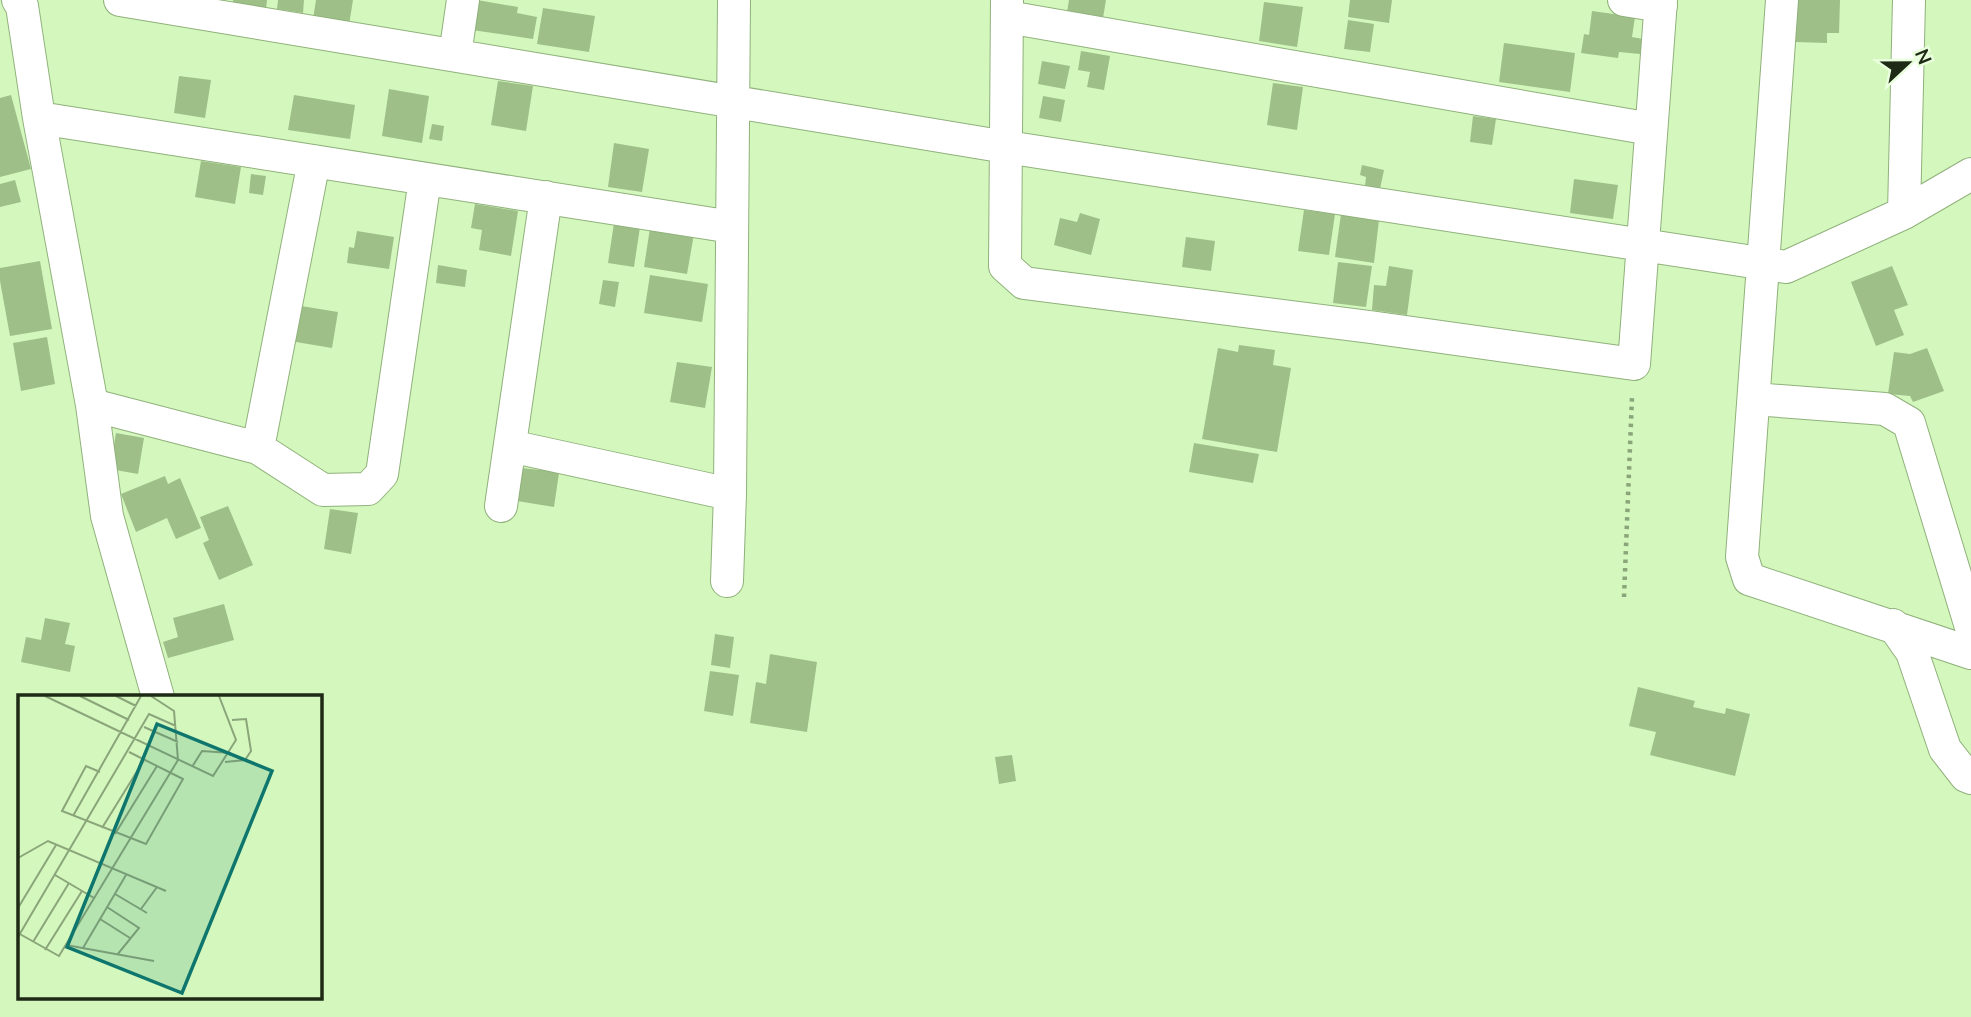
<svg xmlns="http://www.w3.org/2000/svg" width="1971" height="1017" font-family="Mulish,sans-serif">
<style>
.building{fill:#9ec088}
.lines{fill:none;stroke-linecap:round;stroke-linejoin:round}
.minor-casing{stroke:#90b17b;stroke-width:34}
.path{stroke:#8ba57a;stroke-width:4.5;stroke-dasharray:3.5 5;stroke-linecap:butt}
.minor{stroke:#fff;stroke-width:32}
.inset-road{fill:none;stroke:#8ba57a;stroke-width:2}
.view{fill:#0f766e;fill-opacity:0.15;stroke:#0f766e;stroke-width:3.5}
.inset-edge{fill:none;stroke:#1e2a15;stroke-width:3.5}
</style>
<rect width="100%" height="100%" fill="#d3f7bd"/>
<path class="building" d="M233,0h34l-1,9 -33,-6z
M278,0h26l-1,13 -26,-4z
M316,0h37l-4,25 -36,-6z
M477,0l41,7 -1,6 20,4 -4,22 -61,-9z
M1069,0h37l-3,18 -36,-6z
M1350,0h42l-3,23 -41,-6z
M1796,0h44l-1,33h-12v10l-32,-1z
M1264,2l39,5 -6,40 -38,-6z
M543,8l52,8 -6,36 -52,-8z
M1592,11l43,6 -3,20 11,2 -3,15 -21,-2 -1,6 -37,-5 3,-19 5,1z
M1348,20l26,4 -4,28 -26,-3z
M1504,43l71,10 -5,39 -71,-10z
M1081,51l29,5 -6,34 -17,-3 3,-15 -12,-2z
M1042,61l28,5 -5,23 -27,-5z
M179,76l32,4 -6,38 -31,-5z
M498,81l35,5 -7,45 -35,-6z
M1273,83l30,4 -6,43 -30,-5z
M389,89l40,7 -7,47 -40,-7z
M11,95l20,74 -31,8v-79z
M294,95l61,10 -5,34 -62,-9z
M1043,96l22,4 -4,22 -22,-4z
M1473,116l23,3 -4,26 -22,-3z
M432,124l12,2 -2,15 -13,-2z
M614,143l35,6 -7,43 -34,-5z
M201,161l40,6 -6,37 -40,-7z
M1362,165l22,5 -4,19 -15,-3 1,-9 -6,-2z
M251,174l15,2 -3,19 -14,-2z
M1574,179l44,6 -5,34 -43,-6z
M15,180l6,22 -21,5v-23z
M475,204l43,7 -7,45 -32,-6 3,-20 -11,-2z
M1304,210l31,4 -6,41 -31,-4z
M1080,213l20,6 -9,36 -37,-10 6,-27 17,4z
M1341,214l38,6 -5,43 -39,-6z
M614,223l26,4 -6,40 -26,-4z
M650,228l44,6 -7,40 -43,-7z
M357,231l37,6 -5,32 -42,-6 2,-16 5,1z
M1186,237l29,4 -4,30 -29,-4z
M40,261l12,68 -42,7 -10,-55v-13z
M1338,262l34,4 -6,41 -33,-4z
M438,265l29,5 -2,17 -29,-4z
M1389,266l24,4 -6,45 -35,-5 2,-25 12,1z
M1892,266l16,39 -14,5 10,25 -28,11 -25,-64z
M650,275l58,9 -6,38 -58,-9z
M603,280l16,2 -4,25 -16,-3z
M295,305l43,7 -6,36 -42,-7z
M47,337l8,47 -34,7 -8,-48z
M1239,345l36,5 -2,15 18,3 -14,84 -75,-13 16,-91 20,4z
M1927,348l17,43 -31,11 -3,-6 -22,-2 6,-42 16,2z
M677,362l35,5 -7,41 -35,-6z
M116,433l28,5 -6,36 -28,-5z
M1194,443l65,11 -6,29 -64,-11z
M541,463l19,3 -6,41 -37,-6 5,-33 18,2z
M165,476l3,8 12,-6 21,50 -25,11 -9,-21 -31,14 -15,-38z
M228,506l25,59 -34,15 -16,-37 6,-3 -9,-23z
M330,509l28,4 -7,41 -27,-5z
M224,604l10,36 -66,18 -5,-16 15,-5 -5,-19z
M45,618l25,5 -5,21 10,2 -5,26 -49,-10 5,-25 15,3z
M715,634l19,3 -4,31 -19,-3z
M770,654l47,8 -10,70 -57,-9 6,-41 10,2z
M710,671l29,4 -6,41 -29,-5z
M1638,687l57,14 -2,6 32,7 1,-6 24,6 -15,62 -85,-21 6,-23 -27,-6z
M1012,755l4,26 -17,3 -4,-27z"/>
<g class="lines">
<defs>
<path id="minor" d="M18,0l4,6 17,112 53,287 15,111 51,181
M120,0l886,147 780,120 118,-54 67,-39
M1007,0l-2,266 19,17 346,44 264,37 27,-364
M1624,0l37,6
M1782,0l-40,557 7,22 222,74
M1007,17l644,112
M455,55l8,-55
M39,118l693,109
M1904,213l5,-213
M1754,399l131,10 24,14 62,204
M92,405l166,43 65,42 45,-1 14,-15 43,-295
M510,446l220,48
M258,448l56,-287
M501,506l45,-309
M727,581l3,-87 4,-494
M1893,625l19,27 33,97 21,27 5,2"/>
</defs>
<use href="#minor" class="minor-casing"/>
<path class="path" d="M1624,597l8,-200"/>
<use href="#minor" class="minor"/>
</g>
<g transform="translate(18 695)">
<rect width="304" height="304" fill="#d3f7bd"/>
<path class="inset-road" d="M27,1l168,80 23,-36 -17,-44M62,1l49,24M98,1l20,10M126,32l34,15M207,67l20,-2 6,-9 -5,-32 -14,1M174,72l10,-16 29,2M82,77l-14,-6 -24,45 84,33 37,-65 -54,-27M55,121l68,-120M84,133l42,-68M97,139l42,-68M0,163l30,-17 118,50M37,180l39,23M97,199l32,19M89,212l32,21 -22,27M0,213l38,-63M123,214l16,-22M82,224l30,19M0,238l41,23 119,-196 -4,-49 -23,-15M0,242l131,-223 27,12M15,247l36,-59M48,250l88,16M65,253l43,-73M27,255l37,-59"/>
<path class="view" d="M139,29l115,47 -90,222 -115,-46z"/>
<rect width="304" height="304" class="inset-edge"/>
</g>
<g transform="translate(1908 63) rotate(68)" stroke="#eaffdd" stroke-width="5" paint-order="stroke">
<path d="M0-5L12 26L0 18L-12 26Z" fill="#1e2a15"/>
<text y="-10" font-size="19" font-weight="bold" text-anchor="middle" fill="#1e2a15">N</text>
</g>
</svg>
